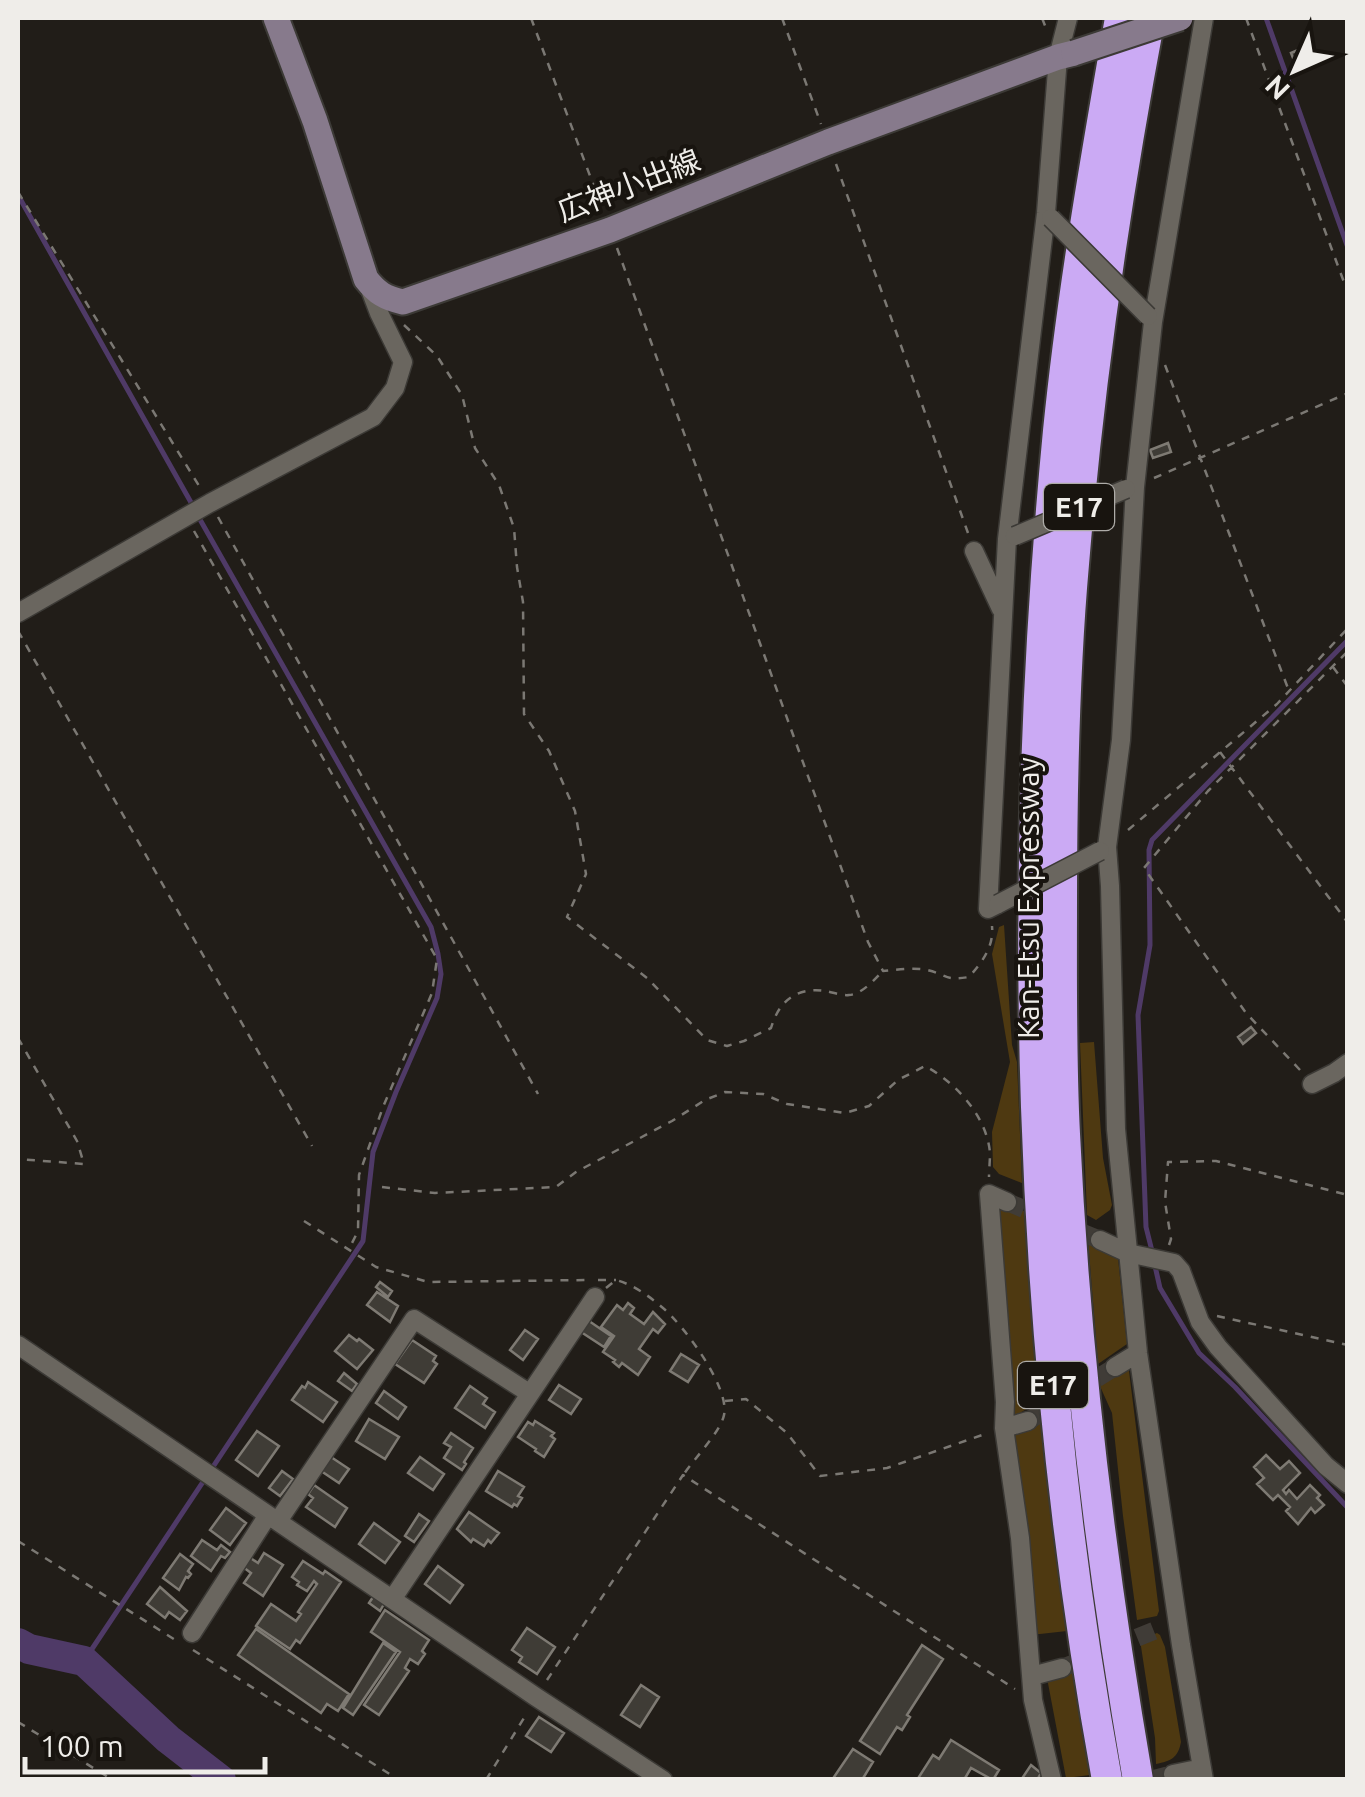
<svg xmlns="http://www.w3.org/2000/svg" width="1365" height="1797" font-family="Ubuntu,'Noto Sans JP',sans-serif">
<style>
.green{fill:#4e3911}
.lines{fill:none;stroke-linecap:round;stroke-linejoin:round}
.stream{stroke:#4f3a67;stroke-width:5}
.river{stroke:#4f3a67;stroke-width:30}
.building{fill:#3f3c36;stroke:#7e7a73;stroke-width:2.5}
.minor-tunnel{stroke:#403c37;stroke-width:18;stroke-dasharray:18 9;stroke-linecap:butt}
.minor-casing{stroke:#3c3a36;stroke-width:21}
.secondary-casing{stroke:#3c3a36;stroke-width:29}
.motorway-casing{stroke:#3c3a36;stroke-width:34}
.path{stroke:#7b7873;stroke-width:2.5;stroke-dasharray:8 8;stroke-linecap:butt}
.minor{stroke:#6a665f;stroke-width:18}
.secondary{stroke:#877a8c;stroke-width:25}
.motorway{stroke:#cbaaf4;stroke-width:30}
.minor-bridge-casing{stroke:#3c3a36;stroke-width:21;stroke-linecap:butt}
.secondary-bridge-casing{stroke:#3c3a36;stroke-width:29;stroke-linecap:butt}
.minor-bridge{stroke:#6a665f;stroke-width:18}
.secondary-bridge{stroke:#877a8c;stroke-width:25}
.labels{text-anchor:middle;stroke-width:8;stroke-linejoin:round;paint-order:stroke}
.shield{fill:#18140f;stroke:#aeaca8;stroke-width:2.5}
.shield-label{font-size:28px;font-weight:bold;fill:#efede9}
.street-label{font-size:30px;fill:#efede9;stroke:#18140f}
</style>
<rect width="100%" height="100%" fill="#211d18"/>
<path class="green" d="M1004,925l8,120 5,17 5,121 -23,-9 -6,-7 -1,-35 18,-70 -18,-108 7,-27z
M1094,1042l9,116 9,47 -2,5 -14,10 -9,-5 -7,-172z
M1007,1205l17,6 14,190 -24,16 -6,-23 -12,-180 4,-7z
M1088,1240l30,18 9,86 -29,20z
M1127,1368l2,3 30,240 -2,5 -20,4 -14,-104 -11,-103 -13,-29z
M1042,1416l25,215 -27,3h-2l-13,-82 -13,-119z
M1157,1633l3,2 5,12 16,95c-3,16 -10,19 -25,22l-1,-26 -15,-98z
M1072,1667l18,108 -24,3 -19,-100z"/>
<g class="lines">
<path class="stream" d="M1266,18l82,230
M18,195l175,311
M1153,1255l-7,-28 -8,-212 12,-70 -1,-95 3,-10 196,-200
M1155,1266l5,22 39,65 36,34 113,121
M84,1661l279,-420 10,-89 23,-60 41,-94 4,-24 -3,-20 -7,-27 -233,-411"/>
<path class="river" d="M18,1643l11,6 55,12 84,78 53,41"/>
</g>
<path class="building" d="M1305,47l4,11 -14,5 -4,-10z
M1168,443l3,9 -18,6 -3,-8z
M1251,1027l5,6 -13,11 -5,-7z
M380,1282l12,9 -4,6 -12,-10z
M377,1292l21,14 -8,16 -23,-17z
M628,1303l6,5 -4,6 14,10 9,-12 12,12 -7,9 -5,-4 -14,20 11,8 -12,18 -16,-12 -3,4 -6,-5 2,-2 -12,-8 11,-16 -13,-9 16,-22 6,5z
M589,1321l22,15 -7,11 -23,-15z
M525,1330l13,9 -15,21 -13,-10z
M349,1335l8,6 2,-2 14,11 -16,19 -22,-18z
M412,1340l24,16 -3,5 4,3 -13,19 -29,-19z
M681,1354l18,11 -11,17 -18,-11z
M344,1373l13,11 -5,7 -14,-10z
M308,1382l29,20 -14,20 -31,-22 10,-14 3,2z
M559,1385l22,14 -10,15 -22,-14z
M470,1386l17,12 -4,6 12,8 -10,16 -30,-20z
M384,1391l22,16 -8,12 -22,-16z
M369,1419l30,18 -14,22 -29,-18z
M535,1421l19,12 -3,3 4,3 -11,18 -9,-6 1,-2 -18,-12 10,-15 5,3z
M257,1431l22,15 -21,30 -22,-16z
M451,1433l22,15 -9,14 2,2 -4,6 -18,-12 7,-11 -7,-4z
M1266,1455l14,14 9,-8 11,12 -17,17 3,4 3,-4 8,9 13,-14 10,10 -3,3 7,7 -9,8 -4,-5 -13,16 -12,-13 4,-4 -12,-12 -5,5 -16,-16 7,-6 -10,-11z
M331,1457l18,12 -10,14 -18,-12z
M420,1457l24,17 -11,16 -25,-17z
M282,1471l11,8 -13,17 -11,-8z
M498,1471l26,16 -6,9 4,2 -5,8 -3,-2 -2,3 -26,-16z
M314,1485l33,23 -12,19 -29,-20 7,-9 -5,-4z
M226,1508l20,15 -16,22 -20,-15z
M469,1512l30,21 -8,10 -3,-3 -4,6 -11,-7 -2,3 -14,-13z
M419,1514l10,7 -15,21 -9,-6z
M374,1523l26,19 -15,21 -26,-19z
M202,1540l15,10 4,-5 9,7 -5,6 -4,-2 -10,15 -20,-15z
M264,1553l19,12 -20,31 -19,-13 7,-10 -8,-6 6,-10 9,6z
M180,1554l13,10 -5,7 3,3 -3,4 -2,-1 -7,13 -16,-12z
M303,1561l20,13 2,-3 16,11 -41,61 -4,-3 -6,9 -34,-23 15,-22 25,17 5,-7 -3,-2 19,-28 -3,-3 -7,10 -10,-6 2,-3 -7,-5z
M438,1566l25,19 -13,18 -25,-19z
M160,1587l27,24 -7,9 -11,-8 -4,6 -18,-14z
M373,1597l11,7 -4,7 -11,-8z
M385,1610l44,30 -7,11 3,3 -7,10 -8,-5 -5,9 4,3 -30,44 -15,-10 36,-53 -29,-20z
M527,1628l28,19 -18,27 -18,-12 3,-5 -10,-7z
M256,1629l93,65 -11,17 -11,-7 -6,9 -83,-58z
M383,1643l13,9 -43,63 -10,-7z
M922,1645l21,14 -36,56 3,2 -8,13 -5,-3 -17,27 -20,-13z
M641,1685l18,12 -19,30 -19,-12z
M539,1717l25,16 -13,19 -25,-16z
M951,1740l48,30 -6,10 -22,-12 -7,12h-47l16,-25 6,4z
M853,1749l20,13 -11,18h-30z
M1031,1765l10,8 -4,7h-16z"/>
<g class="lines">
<path class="minor-tunnel" d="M1007,1202l93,38
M1028,1421l87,-54
M1062,1668l99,-40
M1150,1780l23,-6"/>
<defs>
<path id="minor" d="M1204,18l-51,304 -18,165 -14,253 -14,107 3,39 6,243 22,224 43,292 23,135
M974,551l27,58
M18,613l192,-110 163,-86 22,-29 8,-26 -24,-49 -11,-29
M998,904l-10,5 19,-370 39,-326 12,-156 10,-39
M1312,1084l22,-11 14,-10
M1007,1202l-18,-8 16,208 -1,26 16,110 13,162 19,80
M1100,1240l28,13 46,10 7,8 19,51 18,25 108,119 22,18
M18,1345l518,352 127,83
M1115,1367l23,-14
M1004,1428l24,-7
M278,1521l136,-202 115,74
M393,1598l202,-301
M192,1633l76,-118
M1032,1676l30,-8
M1173,1774l29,-6"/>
<path id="secondary" d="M276,18l39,103 51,158c11,14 19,19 37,23l207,-72 218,-88 230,-85 16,-4"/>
<path id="motorway" d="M1107,1780c-81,-444 -92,-901 -49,-1349 14,-139 38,-276 62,-413
M1138,1780c-37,-214 -63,-430 -73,-646 -4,-77 -3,-155 -3,-232 0,-112 2,-226 12,-338 15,-183 42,-366 76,-546"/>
</defs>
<use href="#minor" class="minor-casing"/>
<use href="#secondary" class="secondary-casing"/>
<use href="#motorway" class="motorway-casing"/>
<path class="path" d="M531,18l71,190
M782,18l39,106
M1042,18l4,10
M1246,18l102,275
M836,164l132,369
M18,192l183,297
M617,248l251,694 15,29c14,-1 30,-4 44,-1 21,5 17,11 42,7 13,-15 25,-30 23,-51
M404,325l33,31 25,39 13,53 24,37 15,43 3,39 6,35 1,112 25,37 26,60 11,63 -19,43 80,61 60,62 20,6 17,-5 27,-13c8,-27 25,-41 54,-37 7,1 17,5 24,4 13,-1 24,-14 33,-23
M1165,365l124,326
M1154,478l194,-85
M218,517l320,577
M194,531l243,428 -5,34 -49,114 -24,68 -1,56 -9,18
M18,631l294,515
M1333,667l15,20
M1220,752l128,171
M1128,830l149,-126 71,-76
M18,1038l59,103 7,23 -66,-5
M1300,1070l-54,-57 -102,-145 64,-77 140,-140
M382,1187l53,6 121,-6 20,-15 96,-51 33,-21 20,-8 38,2 24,10 58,9 24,-7 29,-26 27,-14c30,16 62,50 65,87 0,8 -1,17 -1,24
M304,1221l72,46 52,15 162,-2
M1169,1245l2,-6 -6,-37 3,-40 48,-1 132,34
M598,1280h18
M606,1288l10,-8c18,5 33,16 47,28 21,18 67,79 61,107 -3,16 -30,44 -40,59
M1217,1316l131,29
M725,1401l21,-2 41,34 33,43 67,-8 101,-35
M18,1541l159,100
M193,1650l206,130
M547,1680l136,-205 332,214
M18,1722l95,58
M486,1780l41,-67"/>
<use href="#minor" class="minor"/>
<use href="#secondary" class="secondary"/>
<use href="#motorway" class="motorway"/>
<defs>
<path id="minor-bridge" d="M1051,218l97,98
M1015,536l111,-47
M998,904l102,-53"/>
<path id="secondary-bridge" d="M1074,53l106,-35"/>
</defs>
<use href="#minor-bridge" class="minor-bridge-casing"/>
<use href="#secondary-bridge" class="secondary-bridge-casing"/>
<use href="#minor-bridge" class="minor-bridge"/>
<use href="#secondary-bridge" class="secondary-bridge"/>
</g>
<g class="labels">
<g class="shield">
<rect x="1044" y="484" width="70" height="46" rx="8"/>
<rect x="1018" y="1362" width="70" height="46" rx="8"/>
</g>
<g class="shield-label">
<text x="1079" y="517">E17</text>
<text x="1053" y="1395">E17</text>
</g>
<g class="street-label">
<text transform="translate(629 186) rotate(-21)" y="10">広神小出線</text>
<text transform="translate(1029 898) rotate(-90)" y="10">Kan-Etsu Expressway</text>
</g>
</g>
<rect width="1365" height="1797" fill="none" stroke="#efede9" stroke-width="40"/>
<g transform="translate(1295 70) rotate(225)" stroke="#18140f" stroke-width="8" paint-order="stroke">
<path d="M0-8L18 38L0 25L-18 38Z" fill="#efede9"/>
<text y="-15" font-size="28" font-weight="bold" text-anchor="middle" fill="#efede9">N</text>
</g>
<path d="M25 1757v15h240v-15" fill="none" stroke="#efede9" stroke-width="5"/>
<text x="40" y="1757" font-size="30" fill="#efede9" stroke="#18140f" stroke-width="8" paint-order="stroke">100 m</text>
</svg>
